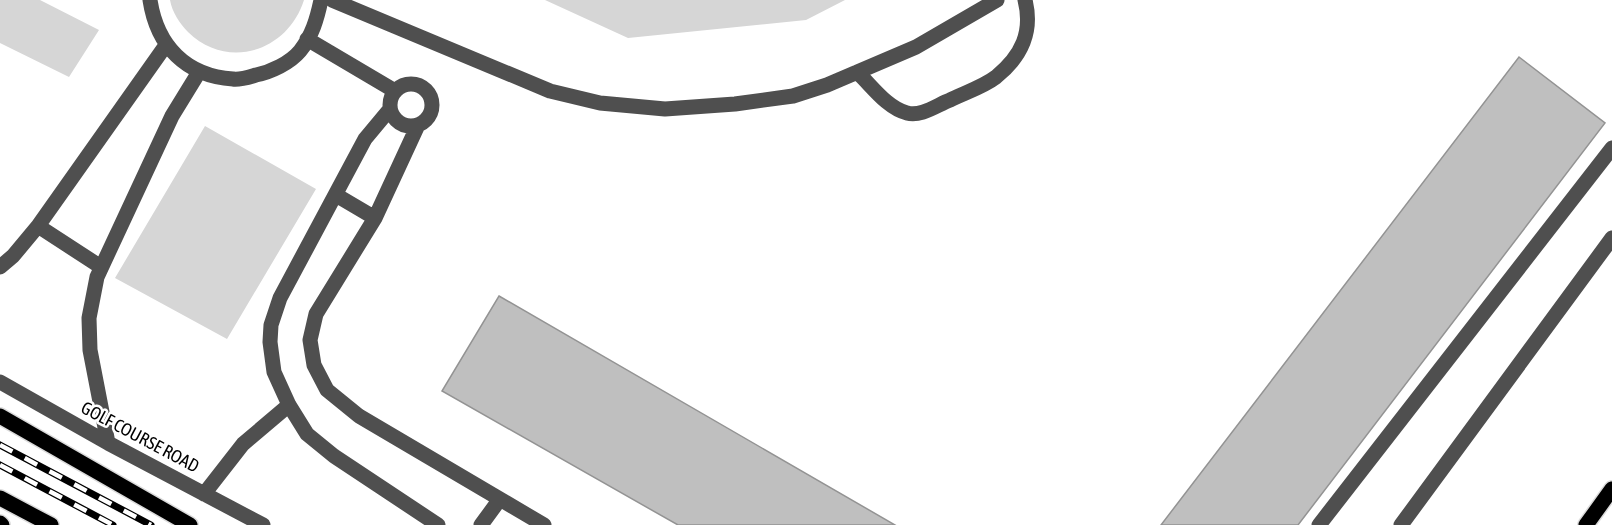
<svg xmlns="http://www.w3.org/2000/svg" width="1612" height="525" font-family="'Asap Condensed',sans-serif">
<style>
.green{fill:#d6d6d6}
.building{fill:#bfbfbf;stroke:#939393;stroke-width:1.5}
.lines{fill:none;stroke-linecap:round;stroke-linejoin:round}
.major-casing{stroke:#dbdbdb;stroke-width:18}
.minor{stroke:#4f4f4f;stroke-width:15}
.major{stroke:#000;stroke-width:15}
.rail-casing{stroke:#000;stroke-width:7}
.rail{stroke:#fff;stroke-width:4.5;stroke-dasharray:14;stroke-linecap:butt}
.labels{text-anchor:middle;stroke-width:5;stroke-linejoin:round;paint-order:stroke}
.street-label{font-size:18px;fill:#000;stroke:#fff}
</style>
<rect width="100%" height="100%" fill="#fff"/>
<path class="green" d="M0,0h40l59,30 -30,47 -69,-34z
M170,0h134c-16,51 -76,71 -116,32 -8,-8 -16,-20 -18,-32z
M545,0h300l-39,20 -178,18z
M205,126l111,63 -89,150 -112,-61z"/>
<path class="building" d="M1519,57l86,66 -307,402h-137z
M499,296l396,229h-217l-236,-134z"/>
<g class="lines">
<defs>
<path id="major" d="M0,416l190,109
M0,498l51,27
M0,523l2,2
M1586,525l26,-36"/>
</defs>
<use href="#major" class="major-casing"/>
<path class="minor" d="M150,0c7,46 36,76 83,79 7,1 16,-2 23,-4 15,-3 34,-12 44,-24 12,-15 17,-32 21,-51
M332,0l218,91 50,12 65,6 70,-5 58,-8 34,-11 89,-38 81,-47
M307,39l88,52
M857,72c15,14 30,36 50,41 14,4 30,-8 43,-13 14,-7 33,-13 46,-23 26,-21 37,-45 29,-77
M390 105a21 21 0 1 1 42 0a21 21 0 1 1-42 0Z
M390,109l-25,30 -85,159 -9,27 -1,17 4,30 15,33 18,29 27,22 104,69
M418,125l-43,93 -59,96 -6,26 4,25 13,25 32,26 185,109
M336,195l39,23
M38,226l63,41
M0,267l13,-11 25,-30 128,-181
M0,382l108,61 155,82
M108,443l-18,-93 -1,-32 8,-41 75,-161 27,-44
M204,494l39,-50 46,-39
M481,525l19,-26
M1319,525l293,-377
M1401,525l211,-287"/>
<use href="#major" class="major"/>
<defs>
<path id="rail" d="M0,445l151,80
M0,465l113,60"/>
</defs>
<use href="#rail" class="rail-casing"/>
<use href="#rail" class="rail"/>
</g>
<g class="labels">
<g class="street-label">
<text transform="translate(140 437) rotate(28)" y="6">GOLF COURSE ROAD</text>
</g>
</g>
</svg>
